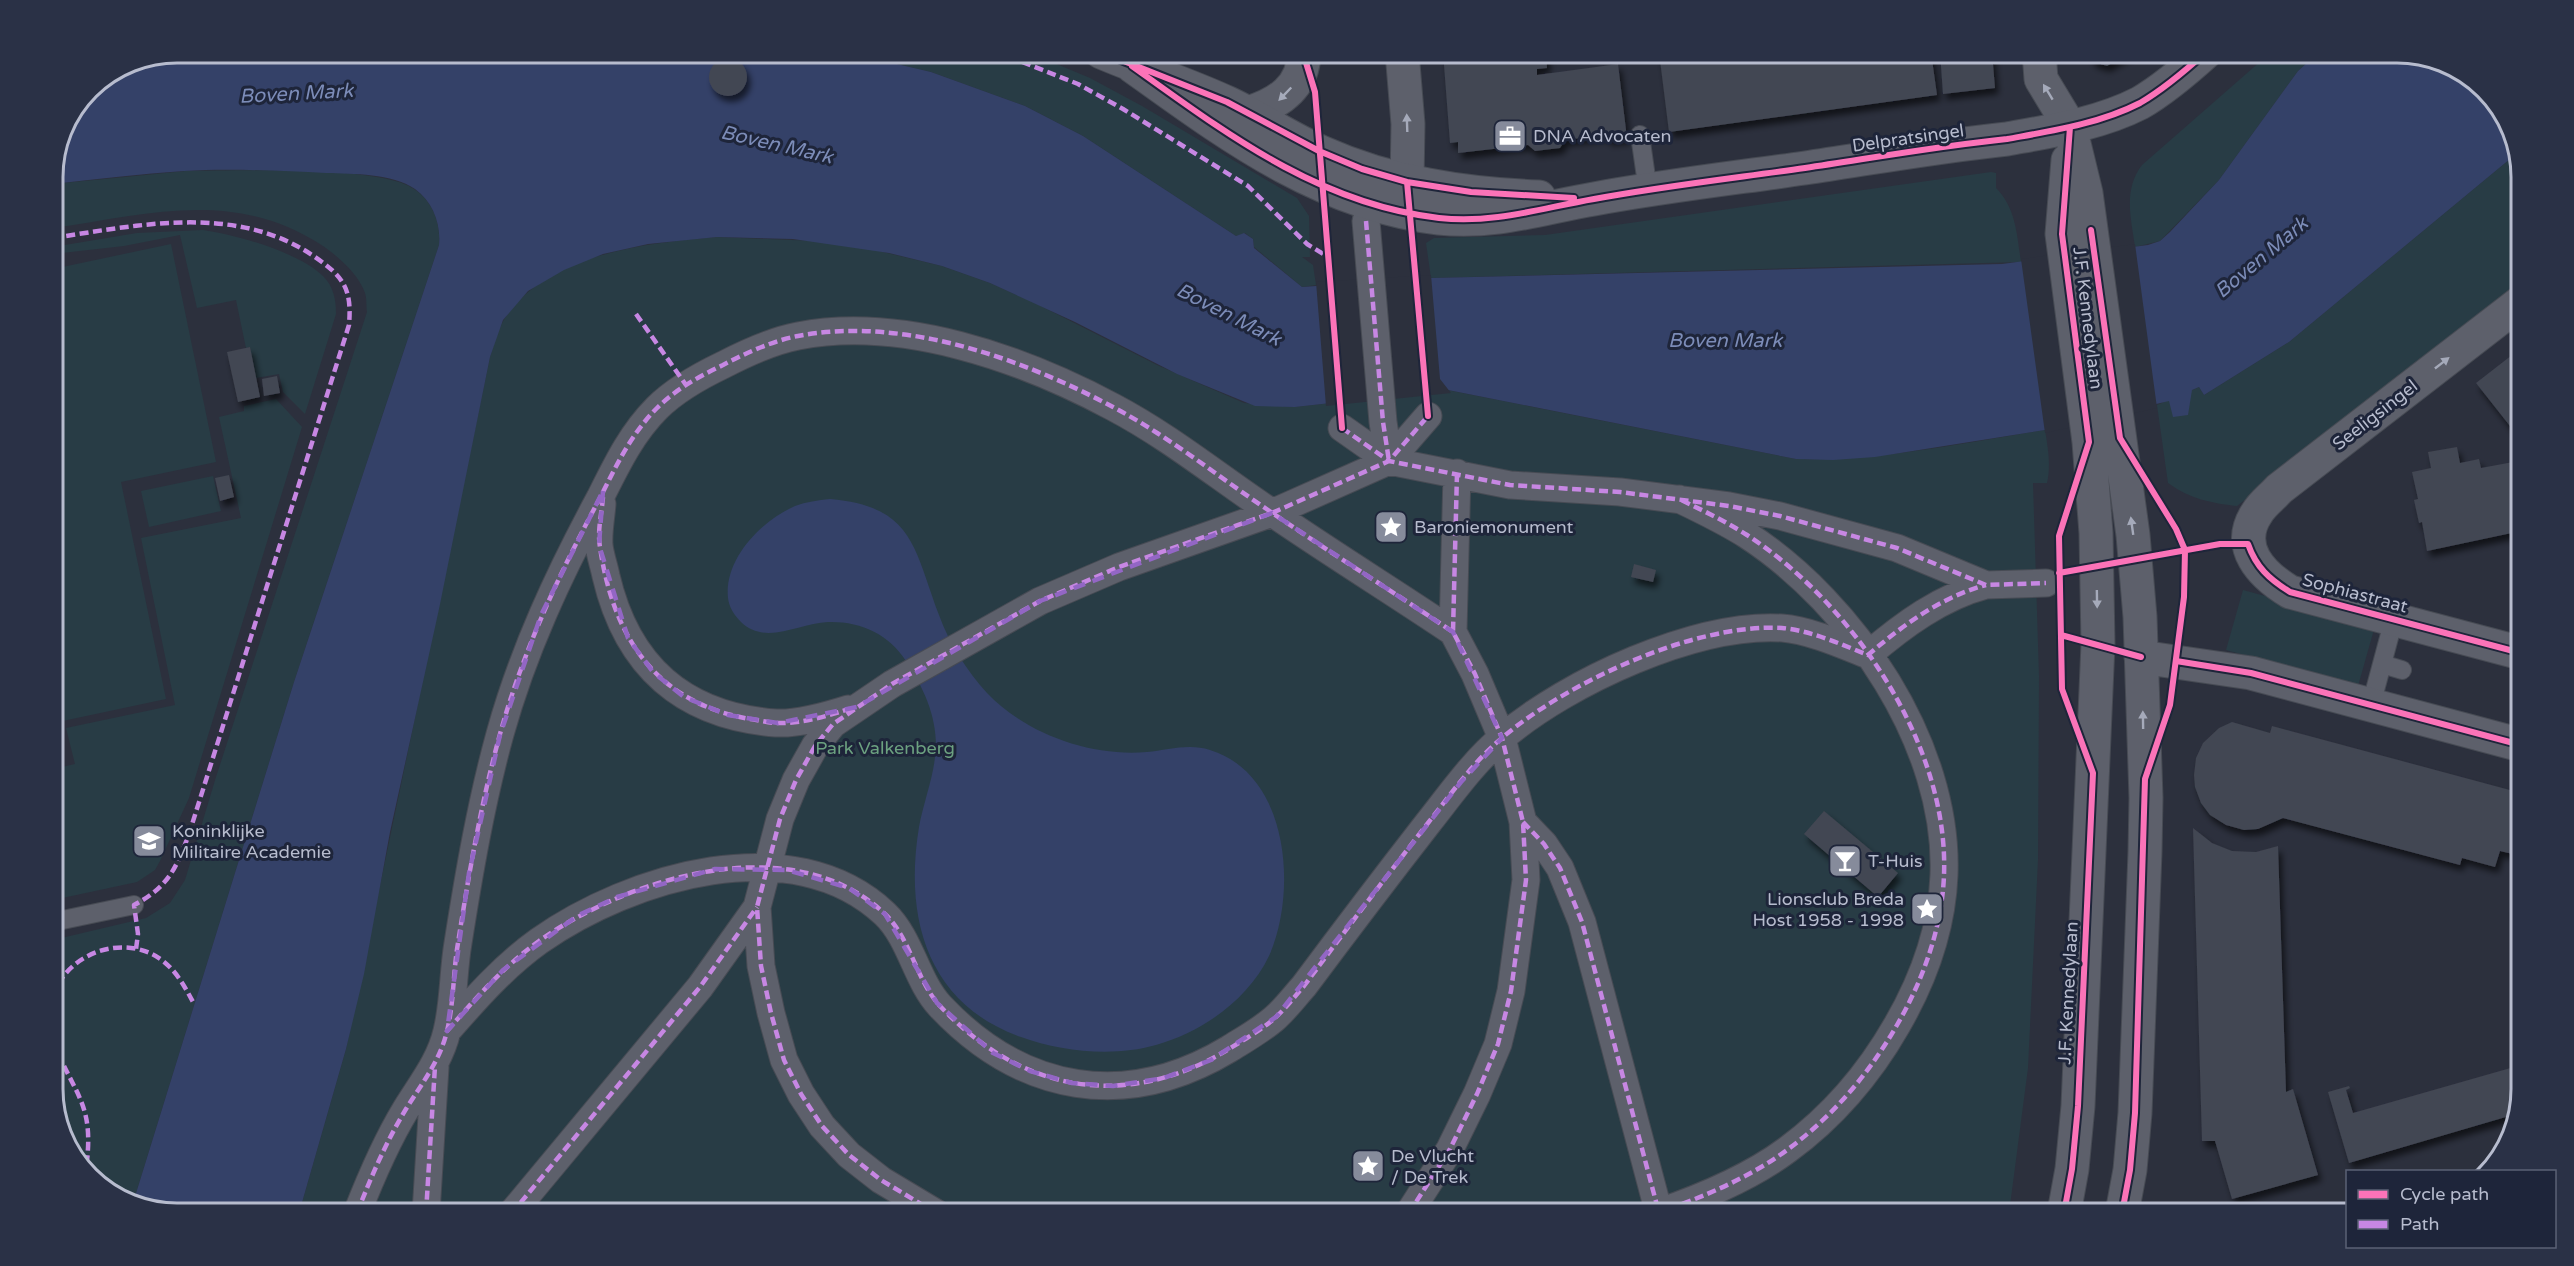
<svg xmlns="http://www.w3.org/2000/svg" width="2574" height="1266" font-family="'Varela Round',sans-serif">
<style>
.green{fill:#283c45}
.water{fill:#344168}
.pier{fill:#2c303d}
.building{fill:#424652;filter:url(#shadow)}
.lines{fill:none;stroke-linecap:round;stroke-linejoin:round}
.service-casing{stroke:#474b54;stroke-width:20}
.pedestrian-casing{stroke:#474b54;stroke-width:29}
.minor-casing{stroke:#474b54;stroke-width:35}
.tertiary-casing{stroke:#474b54;stroke-width:35}
.service{stroke:#5d606b;stroke-width:18}
.pedestrian{stroke:#5d606b;stroke-width:27}
.minor{stroke:#5d606b;stroke-width:33}
.tertiary{stroke:#5d606b;stroke-width:33}
.quiet{stroke:#c787e3;stroke-width:4.5;stroke-dasharray:9 4.5;stroke-linecap:butt}
.cycleway-casing{stroke:#1e253a;stroke-width:10}
.cycleway{stroke:#fb73b8;stroke-width:6}
.oneway{fill:#a5aaba}
.marked{fill:none;stroke:#9366c5;stroke-width:4.5;stroke-dasharray:12 8;stroke-linejoin:round}
.labels{text-anchor:middle;stroke-width:6;stroke-linejoin:round;paint-order:stroke}
.poi-label{font-size:18px;fill:#b7bcce;stroke:#1e253a;text-anchor:start}
.street-label{font-size:18px;fill:#b7bcce;stroke:#1e253a}
.park-label{font-size:18px;fill:#6ca180;stroke:#1e253a}
.water-label{font-size:20px;font-style:italic;fill:#7c8cb8;stroke:#1e253a}
.rim{fill:none;stroke:#b7bcce;stroke-width:3}
</style>
<defs>
<filter id="shadow"><feDropShadow dx="3.5" dy="6" stdDeviation="3" flood-color="#0009"/></filter>
</defs>
<rect width="100%" height="100%" fill="#2c303d"/>
<path class="green" d="M850,53h180l60,25 52,28 155,92 12,18 1,41h-8l11,8 3,20 -14,2 -48,-40 -1,-8 -8,-6 -9,3 -153,-100 -58,-30 -94,-34z
M1233,53h26l-1,9h-5z
M2270,53h48l-20,18 -79,109 -59,61 -25,6c-4,-29 -12,-57 7,-82z
M2516,154l5,15v115l-284,222c-26,-3 -47,-7 -69,-23l-11,-78 42,-18 5,8 85,-53z
M186,171c47,0 193,-6 228,18 19,12 27,35 25,56l-145,437 -161,521 -11,-2 -48,-43 -21,-61v-157l93,-22 24,-15 15,-23 31,-103 151,-465c-1,-6 0,-13 -2,-19 -6,-18 -26,-36 -42,-47 -89,-58 -173,-32 -270,-18v-44z
M1991,172l5,1v15c20,20 21,47 25,74l-590,16 -5,-35 8,-5 111,-3z
M203,230c34,5 95,22 120,46 11,11 13,24 13,38l-31,100 -22,-22 -4,-18 -23,4 -6,-31 -4,1 -10,-48 -39,8 -17,-73 -56,11 -71,8v-7l84,-14z
M717,237l100,4 49,7 76,18 48,17 47,21 120,61 87,38 51,4 152,-17 349,69c84,2 166,-16 249,-29 3,18 6,35 2,53h-14l6,193 -1,184 -10,208 -19,145h-1710l47,-164 144,-692c4,-13 8,-28 15,-39 43,-65 142,-75 212,-81z
M171,244l45,218 -95,20 45,217 -108,23 -5,-24v-429z
M276,399l26,28 -113,371 -29,63 -5,9 -18,12 -84,18v-131l22,-5 -9,-36 109,-23 -34,-167 100,-20 -22,-101 25,-6v-5z
M213,476l8,35 -72,16 -8,-36z
M2243,590l132,36 -17,60 -132,-36z"/>
<path class="water" d="M177,52l673,1 81,19 94,34 58,30 153,100 8,-3 9,6 1,9 48,39 129,-9 571,-14 146,-19 12,-4 10,-9 49,-52 79,-109 20,-18h79l55,12 49,43 15,46 -227,188 -85,53 -5,-8 -7,3 -4,25 -15,2 -4,-16 -124,29 -170,27 -42,3 -37,-1 -348,-69 -153,17 -40,-1 -78,-32 -102,-52 -85,-39 -48,-17 -53,-13 -96,-14 -76,-2 -69,7 -45,10 -39,16 -36,21 -25,29 -13,37 -51,252 -49,223 -26,142 -18,75 -47,164h-122l-44,-10 161,-521 145,-437c2,-21 -6,-43 -24,-56 -23,-16 -62,-15 -89,-16 -47,-2 -95,-5 -142,-2 -43,3 -87,8 -131,13v-15l9,-40 27,-40 41,-27z
M830,499c84,7 84,50 109,116 10,28 28,56 48,78 39,41 104,64 160,59 21,-2 42,-9 63,-2 79,24 88,141 59,206 -21,44 -67,76 -113,89 -42,12 -94,7 -135,-8 -94,-33 -117,-119 -102,-210 5,-27 16,-53 17,-81 0,-32 -13,-59 -30,-85 -17,-27 -46,-40 -78,-39 -29,1 -62,24 -87,0 -7,-7 -12,-15 -13,-24 -4,-39 33,-77 67,-92 11,-4 23,-6 35,-7z"/>
<path class="pier" d="M2135,244l22,164 -112,25 -24,-174z
M1431,275l9,104 11,14 -125,13 -10,-124z"/>
<path class="building" d="M1443,52h103l1,16 -10,1v6l81,-11 9,74 -19,2 -1,-5 -42,5 -5,8 -25,3 -7,-6 -70,8v-11l-8,1z
M1659,52h272l6,43 -268,37z
M1940,52h52l3,36 -52,6z
M2088,52h42l-23,14 -13,-4z
M709 77a19 19 0 1 1 38 0a19 19 0 1 1-38 0Z
M250,347l10,50 -22,5 -11,-50z
M2521,348v92l-45,-57z
M277,376l3,17 -16,3 -2,-17z
M2457,447l3,16 19,-4 2,9 32,-6 8,43v26l-94,20 -5,-29 -3,1 -5,-23 4,-1 -6,-27 19,-4 -3,-16z
M229,475l5,22 -14,4 -5,-23z
M1634,564l22,6 -3,12 -22,-5z
M2232,722l38,11 2,-7 249,67v63l-21,-5 -5,16 -33,-9 -2,7 -177,-47 -25,11 -14,1 -18,-5 -16,-10 -9,-12 -6,-16 -1,-12 2,-17 7,-15 16,-15z
M1824,811l74,62 -20,24 -74,-63z
M2193,828l19,15 20,8 24,1 22,-6 8,246 7,-3 25,86 -86,24 -17,-58h-13z
M2521,871v45l-11,-3z
M2521,1065l1,24 -6,25 -167,49 -21,-71 21,-6 1,2 -4,2 7,23z"/>
<g class="lines">
<defs>
<path id="service" d="M1640,135l8,56
M2382,664l20,6
M2371,705l23,-86
M53,922l81,-17"/>
<path id="pedestrian" d="M1366,221l17,201 6,39
M1342,428l47,33 121,24 110,7 109,14 51,10 117,32 89,37 60,-2
M602,504c-1,13 -4,28 -3,41 1,10 5,21 7,31 21,90 77,140 170,147 23,1 50,-7 72,-14
M1523,822l21,22 16,24 22,54 77,291
M447,1031c29,-33 57,-65 92,-90 91,-64 254,-114 346,-27 26,25 31,66 55,92 82,87 186,105 289,43 16,-10 34,-20 47,-32 10,-9 19,-21 28,-31 41,-55 82,-109 124,-163 23,-29 46,-62 75,-86 65,-55 192,-114 279,-109 27,2 61,17 86,27 35,-30 73,-58 118,-70
M357,1213c14,-36 29,-71 49,-104 16,-26 34,-48 41,-78 7,-28 6,-59 11,-88 11,-70 23,-140 42,-209 23,-83 59,-160 100,-236 16,-32 31,-64 57,-90 19,-19 43,-32 66,-43 23,-12 49,-24 75,-29 104,-20 223,22 315,71 55,29 103,68 155,103 61,42 124,81 185,122
M426,1213l9,-146
M512,1213l188,-226 57,-80
M936,1213l-55,-33 -32,-25 -27,-29 -21,-32 -17,-34 -13,-47 -10,-47 -4,-59 23,-88 16,-39 19,-34 18,-22 59,-40 148,-83 79,-34 153,-54 117,-52 39,-45
M1409,1213l41,-64 27,-55 21,-50 13,-53 15,-111 -3,-58 -21,-84 -27,-64 -22,-42 4,-159
M1657,1213c44,-15 92,-35 130,-63 45,-33 82,-76 110,-125 26,-45 45,-97 47,-150 5,-130 -91,-271 -197,-340 -22,-14 -45,-25 -68,-36"/>
<path id="minor" d="M1402,52l6,72 -1,58
M2039,52l2,27 29,48
M1248,113c29,-9 56,-25 56,-61
M2521,302l-242,187c-7,8 -17,15 -22,24 -23,34 5,62 33,79l231,61"/>
<path id="tertiary" d="M1101,52c42,18 86,32 127,51 32,15 61,35 93,49 69,31 143,42 218,45
M1132,66c95,68 187,138 307,152 56,6 102,-10 155,-19 70,-13 141,-21 211,-31 67,-10 134,-22 202,-29 44,-8 92,-15 133,-36 24,-14 45,-32 66,-51
M2070,127l16,66 47,342 7,82 6,181 -1,54 -10,261 -5,57 -8,43
M2141,657l110,16 270,72
M2064,1213l8,-44 6,-63 20,-462 -2,-111 -7,-91 -27,-208 6,-74"/>
</defs>
<use href="#service" class="service-casing"/>
<use href="#pedestrian" class="pedestrian-casing"/>
<use href="#minor" class="minor-casing"/>
<use href="#tertiary" class="tertiary-casing"/>
<use href="#service" class="service"/>
<use href="#pedestrian" class="pedestrian"/>
<use href="#minor" class="minor"/>
<use href="#tertiary" class="tertiary"/>
<path class="quiet" d="M997,52l81,32 45,25 125,77 59,58 21,13
M1366,221l17,201 6,39
M53,238c86,-13 184,-35 262,19 29,20 37,32 34,68l-160,509c-13,35 -21,53 -55,71l4,29 -2,15
M636,314l50,71
M1342,428l47,33 121,24 110,7 109,14 51,10 117,32 89,37 60,-2
M603,497c-1,15 -6,34 -3,50 13,90 56,156 150,172 9,1 18,4 27,4 24,1 50,-7 72,-14
M1523,822l21,22 16,24 22,54 77,291
M53,996c14,-44 73,-64 110,-35 14,11 22,26 30,41
M447,1031c29,-33 57,-65 92,-90 91,-64 254,-114 346,-27 26,25 31,66 55,92 82,87 186,105 289,43 16,-10 34,-20 47,-32 10,-9 19,-21 28,-31 41,-55 82,-109 124,-163 23,-29 46,-62 75,-86 65,-55 192,-114 279,-109 27,2 61,17 86,27 35,-30 73,-58 118,-70
M53,1041c22,56 42,62 33,128
M357,1213c14,-36 29,-71 49,-104 16,-26 34,-48 41,-78 7,-28 6,-59 11,-88 11,-70 23,-140 42,-209 23,-83 59,-160 100,-236 16,-32 31,-64 57,-90 19,-19 43,-32 66,-43 23,-12 49,-24 75,-29 104,-20 223,22 315,71 55,29 103,68 155,103 61,42 124,81 185,122
M426,1213l9,-147
M512,1213l188,-226 57,-80
M936,1213l-55,-33 -32,-25 -27,-29 -21,-32 -17,-34 -13,-47 -10,-47 -4,-59 23,-88 16,-39 19,-34 18,-22 59,-40 148,-83 79,-34 153,-54 117,-52 39,-45
M1409,1213l41,-64 27,-55 21,-50 13,-53 15,-111 -3,-58 -21,-84 -27,-64 -22,-42 4,-159
M1657,1213c44,-15 92,-35 130,-63 45,-33 82,-76 110,-125 26,-45 45,-97 47,-150 5,-130 -91,-271 -197,-340 -22,-14 -45,-25 -68,-36"/>
<defs>
<path id="cycleway" d="M1101,52l126,50 92,49 43,18 45,13 64,10 103,6
M1304,56l11,36 27,336
M1132,66c95,68 187,138 307,152 56,6 102,-10 155,-19 70,-13 141,-21 211,-31 67,-10 134,-22 202,-29 44,-8 92,-15 133,-36 24,-14 45,-32 66,-51
M1407,182l21,234
M2091,230l29,208 56,91 9,21 -1,47 -14,108 -25,74 -10,334 -5,57 -8,43
M2059,573l161,-29h28c8,23 21,35 42,48l231,61
M2061,635l80,22
M2176,661l75,12 270,72
M2064,1213l8,-44 6,-63 15,-333 -31,-84 -3,-153 30,-94 -27,-208 8,-107"/>
</defs>
<use href="#cycleway" class="cycleway-casing"/>
<use href="#cycleway" class="cycleway"/>
</g>
<defs><path id="oneway-solid" d="M-6-.8H1V-3.2L6.5 0L1 3.2V.8H-6Z" transform="scale(1.5)"/></defs>
<g class="oneway">
<use href="#oneway-solid" transform="translate(2048 92) rotate(-121)"/>
<use href="#oneway-solid" transform="translate(1285 94) rotate(134)"/>
<use href="#oneway-solid" transform="translate(1407 123) rotate(-92)"/>
<use href="#oneway-solid" transform="translate(2442 363) rotate(-38)"/>
<use href="#oneway-solid" transform="translate(2132 526) rotate(-98)"/>
<use href="#oneway-solid" transform="translate(2097 599) rotate(89)"/>
<use href="#oneway-solid" transform="translate(2143 720) rotate(-91)"/>
</g>
<path class="marked" d="M603,491l-4,54 29,93 25,34 31,25 44,18 50,8 79,-16 183,-106 232,-88 181,119 49,106 -41,44 -185,235 -65,43 -47,18 -51,8 -41,-3 -42,-12 -37,-18 -56,-50 -52,-89 -36,-26 -62,-18 -72,-1 -98,28 -40,19 -74,54 -56,61 22,-158 31,-138 41,-120z"/>
<defs>
<symbol id="office-square" viewBox="-11 -11 22 22"><rect x="-9" y="-9" width="18" height="18" rx="4" fill="#868b9b" stroke="#1e253a"/><path d="M-6-3h4V-5.5h4V-3h4V5H-6ZM-1-4.5V-3h2v-1.5ZM-6 0V1H6V0Z" fill="#fff"/></symbol>
<symbol id="sight-square" viewBox="-11 -11 22 22"><rect x="-9" y="-9" width="18" height="18" rx="4" fill="#868b9b" stroke="#1e253a"/><path d="M0-6L1.8-2.2L6-1.7L2.9 1.2L3.7 5.4L0 3.3L-3.7 5.4L-2.9 1.2L-6-1.7L-1.8-2.2Z" fill="#fff"/></symbol>
<symbol id="university-square" viewBox="-11 -11 22 22"><rect x="-9" y="-9" width="18" height="18" rx="4" fill="#868b9b" stroke="#1e253a"/><path d="M0-5L7-2L0 1L-7-2ZM-4 1L0 2.5L4 1V4Q0 6-4 4Z" fill="#fff"/></symbol>
<symbol id="bar-square" viewBox="-11 -11 22 22"><rect x="-9" y="-9" width="18" height="18" rx="4" fill="#868b9b" stroke="#1e253a"/><path d="M-6-5H6L.8 .8V4.5H3.5V6h-7V4.5H-.8V.8Z" fill="#fff"/></symbol>
</defs>
<g fill-rule="evenodd">
<use href="#office-square" x="1491" y="117" width="38" height="38"/>
<use href="#sight-square" x="1372" y="508" width="38" height="38"/>
<use href="#university-square" x="130" y="822" width="38" height="38"/>
<use href="#bar-square" x="1826" y="842" width="38" height="38"/>
<use href="#sight-square" x="1908" y="890" width="38" height="38"/>
<use href="#sight-square" x="1349" y="1147" width="38" height="38"/>
</g>
<g class="labels">
<g class="poi-label">
<text x="1533" y="142">DNA Advocaten</text>
<text x="1414" y="533">Baroniemonument</text>
<text x="172" y="837">Koninklijke<tspan x="172" dy="21">Militaire Academie</tspan></text>
<text x="1868" y="867">T-Huis</text>
<text x="1904" y="905" text-anchor="end">Lionsclub Breda<tspan x="1904" dy="21">Host 1958 - 1998</tspan></text>
<text x="1391" y="1162">De Vlucht<tspan x="1391" dy="21">/ De Trek</tspan></text>
</g>
<g class="street-label">
<text transform="translate(1908 138) rotate(-8)" y="6">Delpratsingel</text>
<text transform="translate(2088 318) rotate(83)" y="6">J.F. Kennedylaan</text>
<text transform="translate(2375 415) rotate(-38)" y="6">Seeligsingel</text>
<text transform="translate(2355 593) rotate(15)" y="6">Sophiastraat</text>
<text transform="translate(2068 993) rotate(-87)" y="6">J.F. Kennedylaan</text>
</g>
<g class="park-label">
<text x="885" y="754">Park Valkenberg</text>
</g>
<g class="water-label">
<text transform="translate(296 93) rotate(-3)" y="7">Boven Mark</text>
<text transform="translate(777 144) rotate(13)" y="7">Boven Mark</text>
<text transform="translate(2261 257) rotate(-40)" y="7">Boven Mark</text>
<text transform="translate(1229 314) rotate(27)" y="7">Boven Mark</text>
<text x="1725" y="347">Boven Mark</text>
</g>
</g>
<path d="M0 0H2574V1266H0ZM177 63H2397A114 114 0 0 1 2511 177V1089A114 114 0 0 1 2397 1203H177A114 114 0 0 1 63 1089V177A114 114 0 0 1 177 63Z" fill="#2a3146" fill-rule="evenodd"/>
<path class="rim" d="M177 63H2397A114 114 0 0 1 2511 177V1089A114 114 0 0 1 2397 1203H177A114 114 0 0 1 63 1089V177A114 114 0 0 1 177 63Z"/>
<rect x="2346" y="1170" width="210" height="78" fill="#1e253a" stroke="#5b6175" stroke-width="1.5"/>
<rect x="2358" y="1190" width="30" height="9" fill="#fb73b8" stroke="#5b6175" stroke-width="1.5"/>
<text x="2400" y="1200" font-size="18" fill="#b7bcce">Cycle path</text>
<rect x="2358" y="1220" width="30" height="9" fill="#c787e3" stroke="#5b6175" stroke-width="1.5"/>
<text x="2400" y="1230" font-size="18" fill="#b7bcce">Path</text>
</svg>
